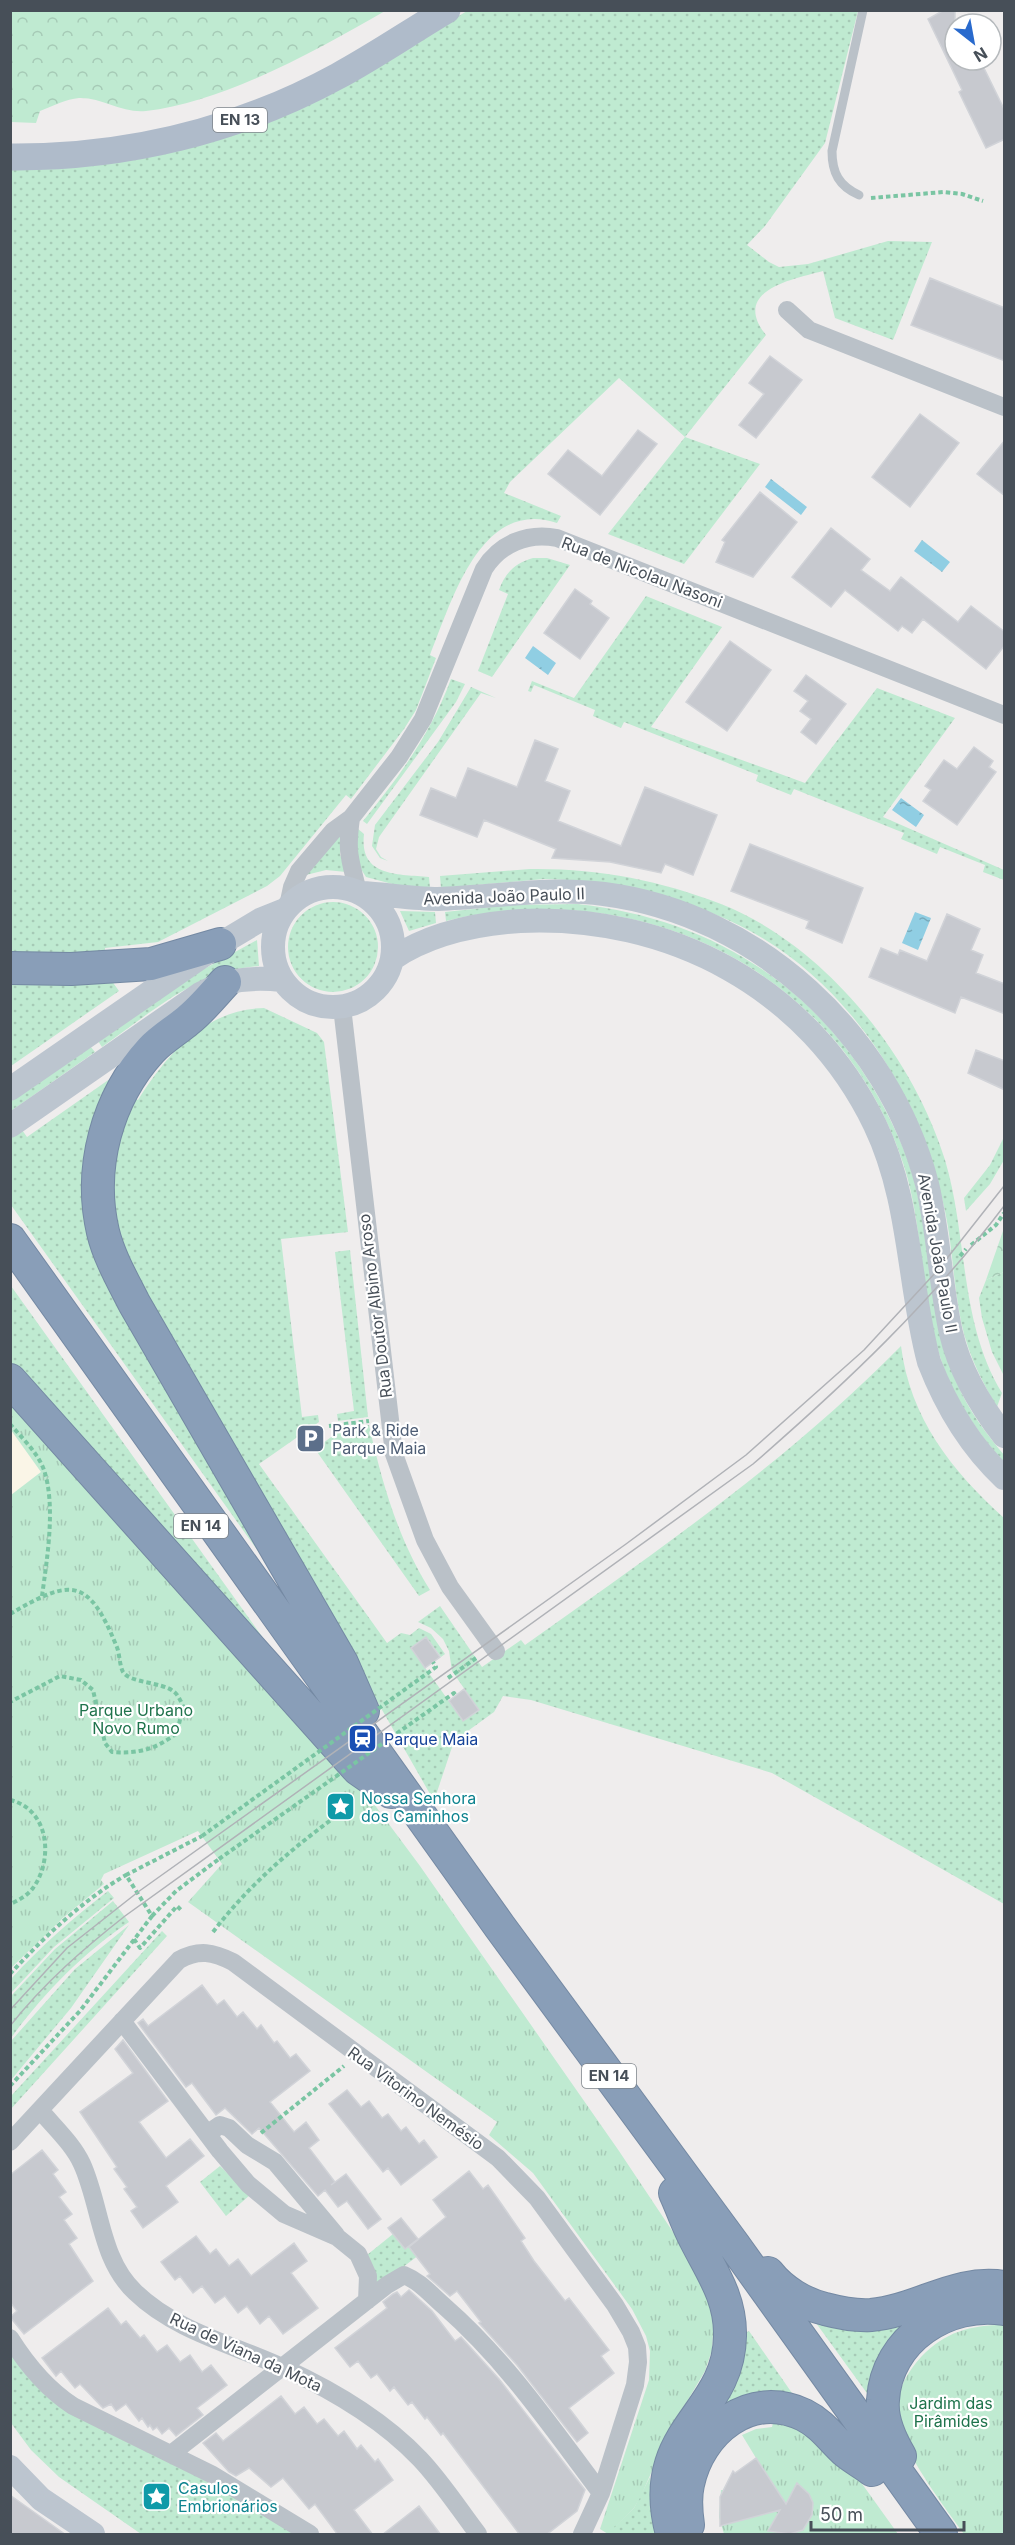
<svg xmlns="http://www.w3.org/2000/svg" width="1015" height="2545" font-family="Inter,sans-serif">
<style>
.commercial{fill:#faf5e7}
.grass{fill:url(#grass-dots)}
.forest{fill:url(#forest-crowns)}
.park{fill:url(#park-tufts)}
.water{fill:url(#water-ripples)}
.building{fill:#c7c9cf;stroke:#d1d3d8;stroke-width:1.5}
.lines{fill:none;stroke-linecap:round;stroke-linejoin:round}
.highway-casing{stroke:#7489a3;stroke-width:34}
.path{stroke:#7ac5a3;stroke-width:4;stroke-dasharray:4.5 3;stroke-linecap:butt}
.lane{stroke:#bac1c8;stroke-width:9}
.street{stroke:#bac1c8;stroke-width:18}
.secondary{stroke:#bcc5cf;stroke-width:24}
.primary{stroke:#afbbca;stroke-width:27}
.highway{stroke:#899eb8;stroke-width:32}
.tram{stroke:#b0b2b7;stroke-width:1.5}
.path-bridge{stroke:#7ac5a3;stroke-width:4;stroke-dasharray:4.5 3;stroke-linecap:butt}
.labels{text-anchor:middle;stroke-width:4.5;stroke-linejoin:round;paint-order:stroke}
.shield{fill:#fff;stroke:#7e848a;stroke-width:1.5}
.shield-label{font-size:15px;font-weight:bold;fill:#474f58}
.street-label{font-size:16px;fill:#474f58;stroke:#fff}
.service-label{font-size:16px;fill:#4e5e75;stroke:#fff;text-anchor:start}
.park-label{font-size:16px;fill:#1f734c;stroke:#fff}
.transit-label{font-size:16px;fill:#164399;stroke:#fff;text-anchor:start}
.culture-label{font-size:16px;fill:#0d838f;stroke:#fff;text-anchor:start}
</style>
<defs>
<pattern id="grass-dots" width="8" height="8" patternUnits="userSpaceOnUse" patternTransform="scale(1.5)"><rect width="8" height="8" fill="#bfead1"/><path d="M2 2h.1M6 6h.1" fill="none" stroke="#a6cab6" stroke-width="1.8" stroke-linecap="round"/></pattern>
<pattern id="forest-crowns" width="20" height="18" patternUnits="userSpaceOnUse" patternTransform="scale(1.5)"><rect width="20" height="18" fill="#bfead1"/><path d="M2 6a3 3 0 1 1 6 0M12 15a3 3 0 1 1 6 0" fill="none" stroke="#a6cab6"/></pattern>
<pattern id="park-tufts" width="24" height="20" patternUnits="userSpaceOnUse" patternTransform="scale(1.5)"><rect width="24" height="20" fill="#bfead1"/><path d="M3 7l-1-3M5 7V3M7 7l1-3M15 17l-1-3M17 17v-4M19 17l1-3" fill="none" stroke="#a6cab6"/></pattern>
<pattern id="water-ripples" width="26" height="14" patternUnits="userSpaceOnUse" patternTransform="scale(1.5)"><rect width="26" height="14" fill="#90cee3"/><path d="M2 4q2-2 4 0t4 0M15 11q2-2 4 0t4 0" fill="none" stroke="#7ab"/></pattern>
</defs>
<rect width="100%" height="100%" fill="#efeded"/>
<path class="commercial" d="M11,1430l30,42 -30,23z"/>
<path class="grass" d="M467,11h391l-33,132 -60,83 -18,19 22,17 10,5 29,-3 80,-23 44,1 -39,98 -58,-22 -12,-47c-29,8 -93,19 -57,64l-81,102 75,27 -76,100 -76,-30 77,-97 -66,-59 -109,104 -6,11 57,23 -4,7c-77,-26 -106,81 -127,132l6,3 -20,52 -12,19 -53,70 -5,-4 -66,81 -13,10 -109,56 -53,6v11l-94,-1v-791l62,-2 326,-113z
M533,558h14l23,7 -78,112 -14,-6 30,-77 -9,-4c6,-17 16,-27 34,-32z
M646,596l76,31 -71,100 154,56 72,-95 78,30 -72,99 121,53v10l-21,-8 2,-7 -45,-18 -3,7 -36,-15 3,-6 -110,-44 -3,6 -35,-14 2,-6 -134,-53 -3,6 -28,-12 2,-6 -61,-25 -3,7 -3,-1 4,-10 42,17z
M451,679l14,5 -9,18 -89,122 -4,-3c37,-45 68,-88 88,-142z
M471,687l25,11 -15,-5 -102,144 -3,12 5,8 7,4 -8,-3 -8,-12 3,-21 63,-83z
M357,828l7,6c-5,43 33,40 65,43l1,11 -34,-3 -30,-8 -10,-16z
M343,830l-3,24 6,18 -20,-2 -20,5z
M530,869c66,-1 129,11 191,35 104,41 192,152 224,256 23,77 14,162 57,233l-5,14c-18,-30 -33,-62 -38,-97 -6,-33 -7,-66 -14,-99 -26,-125 -108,-249 -231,-297 -15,-6 -33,-8 -48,-11 -33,-8 -65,-16 -98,-23l-24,-1 -103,9 -1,-12z
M288 947a45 45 0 1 1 90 0a45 45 0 1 1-90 0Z
M577,904c131,14 239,80 303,196 15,28 29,57 36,88 10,46 19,92 28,138 4,18 5,40 13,57 11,27 29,50 47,72v7c-29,-32 -54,-70 -66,-112 -18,-61 -15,-126 -35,-187 -63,-193 -265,-289 -457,-242l-1,-9 65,-7z
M400,911l35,1 1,11 -27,8z
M257,940l2,26c-62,4 -107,46 -157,81l-4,-6 95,-66z
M11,977h98l10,14 -108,75z
M264,1008l53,25 7,9 24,190 -67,7 21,178 16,-2 1,7 -60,42 128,179 14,-10 9,2 9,-7 12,6 14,20 -4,3 -15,-20 -15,11 52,73 16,-11 -27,-39 -3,-20 -6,-12 -12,-11 -13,-6 22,-16 42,61 39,-27 4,5c131,-93 263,-184 376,-299 9,72 51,125 103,172v386l-232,-131 -241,-73 -28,-4 -9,16 -40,29 -20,60 -317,-556 -8,-78 22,-71 7,4c29,-46 68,-91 126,-92z
M90,1046l5,6 -84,59 -1,-9z
M114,1076l-24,116 185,383 -264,-370 -1,-92 17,24z
M1004,1137v23l-14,24 -24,27 -2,-13 26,-33z
M350,1250l18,167 -30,4 -1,-7 17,-3 -19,-159z
M1004,1272v104l-12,-24 -10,-34 -3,-20 7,-18z
M11,1286l260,363 -260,-284z
M369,1425c13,58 29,114 61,165l-11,6 -104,-147 27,-20z
M108,1891l6,7 -60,49 -43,46v-14c30,-33 62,-61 97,-88z
M113,1901l16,21c-46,31 -86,72 -118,116v-42l44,-47z
M129,1925l-58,83 -60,72v-39l64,-72z
M162,1931l5,5 -156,173v-13z
M220,2166l30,29 -24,21 -26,-34z
M393,2234l12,15 6,-4 8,10 -44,33v-17l-8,-16z
M968,2301l-99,95 -53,-73z
M749,2331l45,65 -44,3 -74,122 67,-187z
M10,2353l154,104 134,77h-157l-82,-57 -28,-27 -20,-27z
M650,2477l11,57h-54l27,-26z"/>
<path class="forest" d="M11,10h374v1c-66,38 -162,92 -239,100 -22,3 -45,-14 -67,-13 -13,1 -26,8 -39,13l-4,12 -25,-1z
M1004,1228v44l-18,8z"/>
<path class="park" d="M10,1395l313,346 48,59 49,66 199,285 70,105 15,26 10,37 -2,31 -7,21 -36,61 -28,64 -7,12 -26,26 -8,-5 49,-149 1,-29 -4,-15 -14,-27 -99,-136 -44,-38 8,-13 -309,-220 34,-38 -24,-33 -94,43 -3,6 3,4 -40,33 -53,51v-473l30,-23 -30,-42z
M1004,2325v209h-40c-20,-28 -68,-90 -68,-124 1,-20 12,-39 25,-53 24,-25 49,-32 83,-32z
M790,2422l60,45 48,67h-174l-5,-17 2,-27h4l8,-18 3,1 20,-15 -14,-23 14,-6 16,-2 1,-4z"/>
<path class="water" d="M771,479l36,28 -6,8 -36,-28z
M922,540l28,22 -8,10 -28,-21z
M533,646l23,17 -8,12 -23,-17z
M901,798l23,17 -8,12 -24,-17z
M915,912l16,6 -13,32 -16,-7z"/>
<path class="building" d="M944,10h11v50h25l25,51v28l-19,9 -27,-56 3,-2 -34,-71z
M930,278l75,30v53l-94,-36z
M770,356l32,24 -46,58 -17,-13 25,-31 -15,-11z
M920,414l39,29 -49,64 -38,-30z
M638,430l19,14 -57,71 -52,-41 20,-24 34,26z
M1005,440v56l-28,-22z
M760,492l37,30 -44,55 -37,-15 9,-20 -3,-2z
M831,528l39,31 -9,11 29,21 11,-14 57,45 13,-16 34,26v13l-19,24 -63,-50 -11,14 -10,-7 -4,5 -53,-41 -14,17 -39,-30z
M575,589l17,12 -2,3 19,14 -29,41 -36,-26z
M730,641l41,29 -44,61 -41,-29z
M806,675l40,29 -30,40 -15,-12 10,-13 -11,-8 8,-10 -14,-10z
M535,740l23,9 -13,32 25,10 -12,30 63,25 24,-59 72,28 -24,60 -28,-11 -4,9 -51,-11 -58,-4 4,-9 -72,-29 -7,17 -57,-22 11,-27 25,10 12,-30 49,19z
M974,747l19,14 -4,6 7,5 -39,53 -34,-24 8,-11 -6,-4 19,-26 13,9z
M750,844l113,44 -21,55 -36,-15 3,-7 -78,-30z
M947,914l33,15 -9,21 12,5 -7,18 29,11v30l-44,-17 -6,16 -86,-36 12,-29 17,7 2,-5 27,11z
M976,1050l29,11v29l-37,-17z
M426,1637l14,20 -15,11 -14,-20z
M464,1689l15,21 -16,11 -14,-20z
M202,1985l15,20 7,-5 13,17 6,-5 14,17 4,-4 13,18 3,-2 13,17 6,-4 14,17 -40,31 24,30 12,-10 13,18 -10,8 26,34 -4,3 15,-11 35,45 -13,10 -21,-28 -9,6 -13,-17 -7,6 -59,-68 -7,6 -27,-26 -9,7 -24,-32 -6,4 -48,-64 5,-4 5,7z
M123,2040l45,61 -29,21 27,36 24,-19 14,17 -38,30 12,16 -35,26 -12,-17 6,-4 -13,-18 3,-2 -13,-18 3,-2 -37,-55 53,-39 -18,-24z
M347,2090l14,17 8,-6 13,17 6,-4 13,17 5,-4 13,17 5,-4 13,17 -36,28 -13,-17 -5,4 -54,-68z
M42,2150l16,20 -5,4 13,18 -7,5 13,17 -8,6 13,18 -8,6 24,37 -69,53 -14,-17 7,-6 -7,-9v-127z
M469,2171l14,18 5,-4 12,17 25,36 -4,3 13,20 31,40 4,-3 40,52 -8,6 13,17 -45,35 19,25 -11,9 -60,-77 -38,-42 2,-1 -24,-31 -7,5 -23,-20 3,-2 -21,-27 37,-30 -13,-17z
M401,2218l17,21 -13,10 -17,-21z
M196,2236l14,18 6,-5 13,17 9,-7 13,17 43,-33 13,18 -16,12 27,35 -35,26 -14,-18 -9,8 -13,-18 -9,7 -13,-17 -10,7 -13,-17 -9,7 -13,-17 -5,4 -14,-18z
M409,2290l23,21 23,30 6,-4 38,42 86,111 -8,21 -31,24h-26l-77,-102 -2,2 -14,-18 -2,2 -13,-17 -4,3 -14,-18 -4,4 -13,-17 -6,4 -13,-17 -8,6 -15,-19 52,-40 -4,-6 10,-8 4,-2 4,5z
M108,2308l13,17 5,-4 14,17 4,-3 13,17 10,-7 13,17 10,-7 12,17 9,-7 16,20 -30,23 6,7 -27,21 -7,-8 -7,6 -5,-7 -4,3 -3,-5 -2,2 -6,-9 -3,3 -13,-17 -10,7 -5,-7 -8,4 -23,-24 -5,4 -14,-17 -5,5 -14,-18z
M281,2396l14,18 9,-7 13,17 7,-5 14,17 6,-5 13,18 4,-4 14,17 3,-3 15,21 -39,30 19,25h-35l-23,-31 -6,5 -26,-31 -12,9 -22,-19 -13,8 -7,-4 -26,-29 13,-10 7,8z
M756,2458l30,46 11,-21 12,11 4,9 -1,12 -9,15 -13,4 -22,-3 12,-21 -60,16v-29l13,-26 2,2z
M10,2495l56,40h-56z
M419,2506l22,29h-59z"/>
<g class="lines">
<defs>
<path id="highway" d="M10,968l61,1 80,-5 69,-20
M225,982c-12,13 -24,28 -38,39 -12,10 -26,18 -36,29 -44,48 -63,118 -48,182 6,25 20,49 31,71l208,360 21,48
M10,1240l490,687 234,318 207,289
M10,1380l348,389 33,23
M768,2273c14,18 36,31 57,36 15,4 30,7 46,6 47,-4 85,-36 133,-28
M900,2456c-10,-17 -19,-36 -17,-56 3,-61 65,-100 121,-91
M688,2525c-2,-14 -3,-28 0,-41 11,-53 62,-95 116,-69 18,9 27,23 41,36 8,7 18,12 27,19
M672,2534c-28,-104 57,-117 58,-198 1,-38 -19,-65 -35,-97 -8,-15 -13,-31 -20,-46"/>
</defs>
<use href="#highway" class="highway-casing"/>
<path class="path" d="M871,198l72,-6 19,2 21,7
M971,1245l25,-20 8,-12
M960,1256l6,-7
M10,1424c12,14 28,29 34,46 12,36 3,89 -2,126
M329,1426l40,-5
M10,1614c60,-35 78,-38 106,31 4,8 3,19 7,27 7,11 38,10 50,19 5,3 8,11 10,15l-6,27c-21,16 -38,21 -65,19l-7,-9 -12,-53 -12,-10 -21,-4 -50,26
M448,1678l28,-20
M10,1800c39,9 44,59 23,88 -5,7 -15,13 -23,16
M152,1916l24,-25 43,-32
M213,1932c38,-50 85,-89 136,-125l-7,-10
M134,1939l6,9 37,-42 4,4
M10,1974c34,-37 73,-74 116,-99
M10,2086l70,-75 72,-95 -26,-41 76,-39
M261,2133l83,-67"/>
<path class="lane" d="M859,195c-20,-9 -27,-22 -27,-44l31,-141"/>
<path class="street" d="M787,310l22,20 195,77
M351,818c-5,36 -1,40 7,74
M288,906l4,-19 7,-16 34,-40 18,-13 48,-61 24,-38 61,-150c16,-25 43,-37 73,-31l447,177
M342,1007l52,447 31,86 25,47 46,64
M122,2021l98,130 28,33 36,30 53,23 21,17 10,22 -1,25
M40,2110c14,17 33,34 42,54 19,42 18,95 53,128 40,39 100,53 149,76 48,22 99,52 136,91 21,22 39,50 58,75
M207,2134l13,-9 9,3 18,17 28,17 61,73
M10,2142l169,-182c20,-11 34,-8 54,2l265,196 39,40 78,107 16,27 6,15 1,15 -3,23 -34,108 -19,41
M10,2338c17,27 37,51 63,68l138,68 99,60
M171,2454l216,-169 17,-10c17,7 26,19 40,31 62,54 108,122 157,187"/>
<path class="secondary" d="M273 947a60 60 0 1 1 120 0a60 60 0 1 1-120 0Z
M360,893c26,1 52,6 78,6 56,-2 110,-12 166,-5 154,20 284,141 323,290 12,49 13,100 24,149 9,39 29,72 53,103
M392,959c38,-26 83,-35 128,-38 150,-7 289,67 355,204 36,75 33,158 54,237 17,44 41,84 75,116
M10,1089l210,-145 40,-24 25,-10
M10,1126l190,-132c27,-15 52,-17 82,-14
M10,2467l31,32 52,35"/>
<path class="primary" d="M10,157c115,1 227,-26 328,-81 37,-20 72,-44 109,-66"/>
<use href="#highway" class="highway"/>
<path class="tram" d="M10,2010l57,-62 71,-56 488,-348 120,-89 118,-105 73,-79 67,-85
M10,2026c34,-43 73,-77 115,-110l628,-452c92,-80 178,-161 251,-258"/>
<path class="path-bridge" d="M202,1836l234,-169 -3,-5
M219,1859l235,-166 2,3"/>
</g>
<defs>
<symbol id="parking-square" viewBox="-11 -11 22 22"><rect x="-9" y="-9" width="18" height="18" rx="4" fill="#5c6f8a" stroke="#fff"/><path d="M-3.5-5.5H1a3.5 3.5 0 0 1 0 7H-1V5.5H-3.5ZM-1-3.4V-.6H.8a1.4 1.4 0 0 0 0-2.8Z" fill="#fff"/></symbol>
<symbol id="station-square" viewBox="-11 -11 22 22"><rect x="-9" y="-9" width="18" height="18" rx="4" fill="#1a4fb4" stroke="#fff"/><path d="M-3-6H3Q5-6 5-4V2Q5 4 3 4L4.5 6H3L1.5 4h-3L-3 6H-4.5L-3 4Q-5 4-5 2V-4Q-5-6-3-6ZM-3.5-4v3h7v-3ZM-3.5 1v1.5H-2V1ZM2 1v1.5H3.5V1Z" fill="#fff"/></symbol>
<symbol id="sight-square" viewBox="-11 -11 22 22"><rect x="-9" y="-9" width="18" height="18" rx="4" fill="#0f9aa8" stroke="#fff"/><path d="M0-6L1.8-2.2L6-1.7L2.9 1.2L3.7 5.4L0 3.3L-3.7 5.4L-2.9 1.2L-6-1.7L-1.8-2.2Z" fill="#fff"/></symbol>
</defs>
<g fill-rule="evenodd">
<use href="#parking-square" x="294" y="1422" width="33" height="33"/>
<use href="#station-square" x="346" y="1722" width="33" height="33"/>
<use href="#sight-square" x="324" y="1790" width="33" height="33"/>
<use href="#sight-square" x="140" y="2480" width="33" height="33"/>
</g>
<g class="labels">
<g class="shield">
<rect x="213" y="108" width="54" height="24" rx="4.5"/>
<rect x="174" y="1514" width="54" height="24" rx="4.5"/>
<rect x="582" y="2064" width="54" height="24" rx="4.5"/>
</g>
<g class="shield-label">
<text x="240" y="125">EN 13</text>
<text x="201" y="1531">EN 14</text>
<text x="609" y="2081">EN 14</text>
</g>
<g class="street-label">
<text transform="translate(642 572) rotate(21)" y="6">Rua de Nicolau Nasoni</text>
<text transform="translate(504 896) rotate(-2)" y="6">Avenida João Paulo II</text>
<text transform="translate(938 1253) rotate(80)" y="6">Avenida João Paulo II</text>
<text transform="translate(375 1306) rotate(-97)" y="6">Rua Doutor Albino Aroso</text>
<text transform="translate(416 2098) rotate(36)" y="6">Rua Vitorino Nemésio</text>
<text transform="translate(246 2352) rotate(25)" y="6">Rua de Viana da Mota</text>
</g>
<g class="service-label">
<text x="332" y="1436">Park &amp; Ride<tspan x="332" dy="18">Parque Maia</tspan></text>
</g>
<g class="park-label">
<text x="136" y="1716">Parque Urbano<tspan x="136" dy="18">Novo Rumo</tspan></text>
<text x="951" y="2409">Jardim das<tspan x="951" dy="18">Pirâmides</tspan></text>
</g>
<g class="transit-label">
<text x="384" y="1745">Parque Maia</text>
</g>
<g class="culture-label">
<text x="361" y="1804">Nossa Senhora<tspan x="361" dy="18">dos Caminhos</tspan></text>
<text x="178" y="2494">Casulos<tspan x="178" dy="18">Embrionários</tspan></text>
</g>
</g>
<rect width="1015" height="2545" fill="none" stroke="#474f58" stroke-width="24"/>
<g transform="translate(973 42) rotate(149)"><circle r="28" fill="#ffffff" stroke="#b5b9bc" stroke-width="1.5"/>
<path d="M0-4.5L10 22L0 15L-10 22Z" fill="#296acd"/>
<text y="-9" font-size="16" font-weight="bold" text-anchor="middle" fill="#474f58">N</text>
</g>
<path d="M811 2521v9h153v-9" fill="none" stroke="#474f58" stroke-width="3"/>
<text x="820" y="2521" font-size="18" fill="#474f58" stroke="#ffffff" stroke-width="4.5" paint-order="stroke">50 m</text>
</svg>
